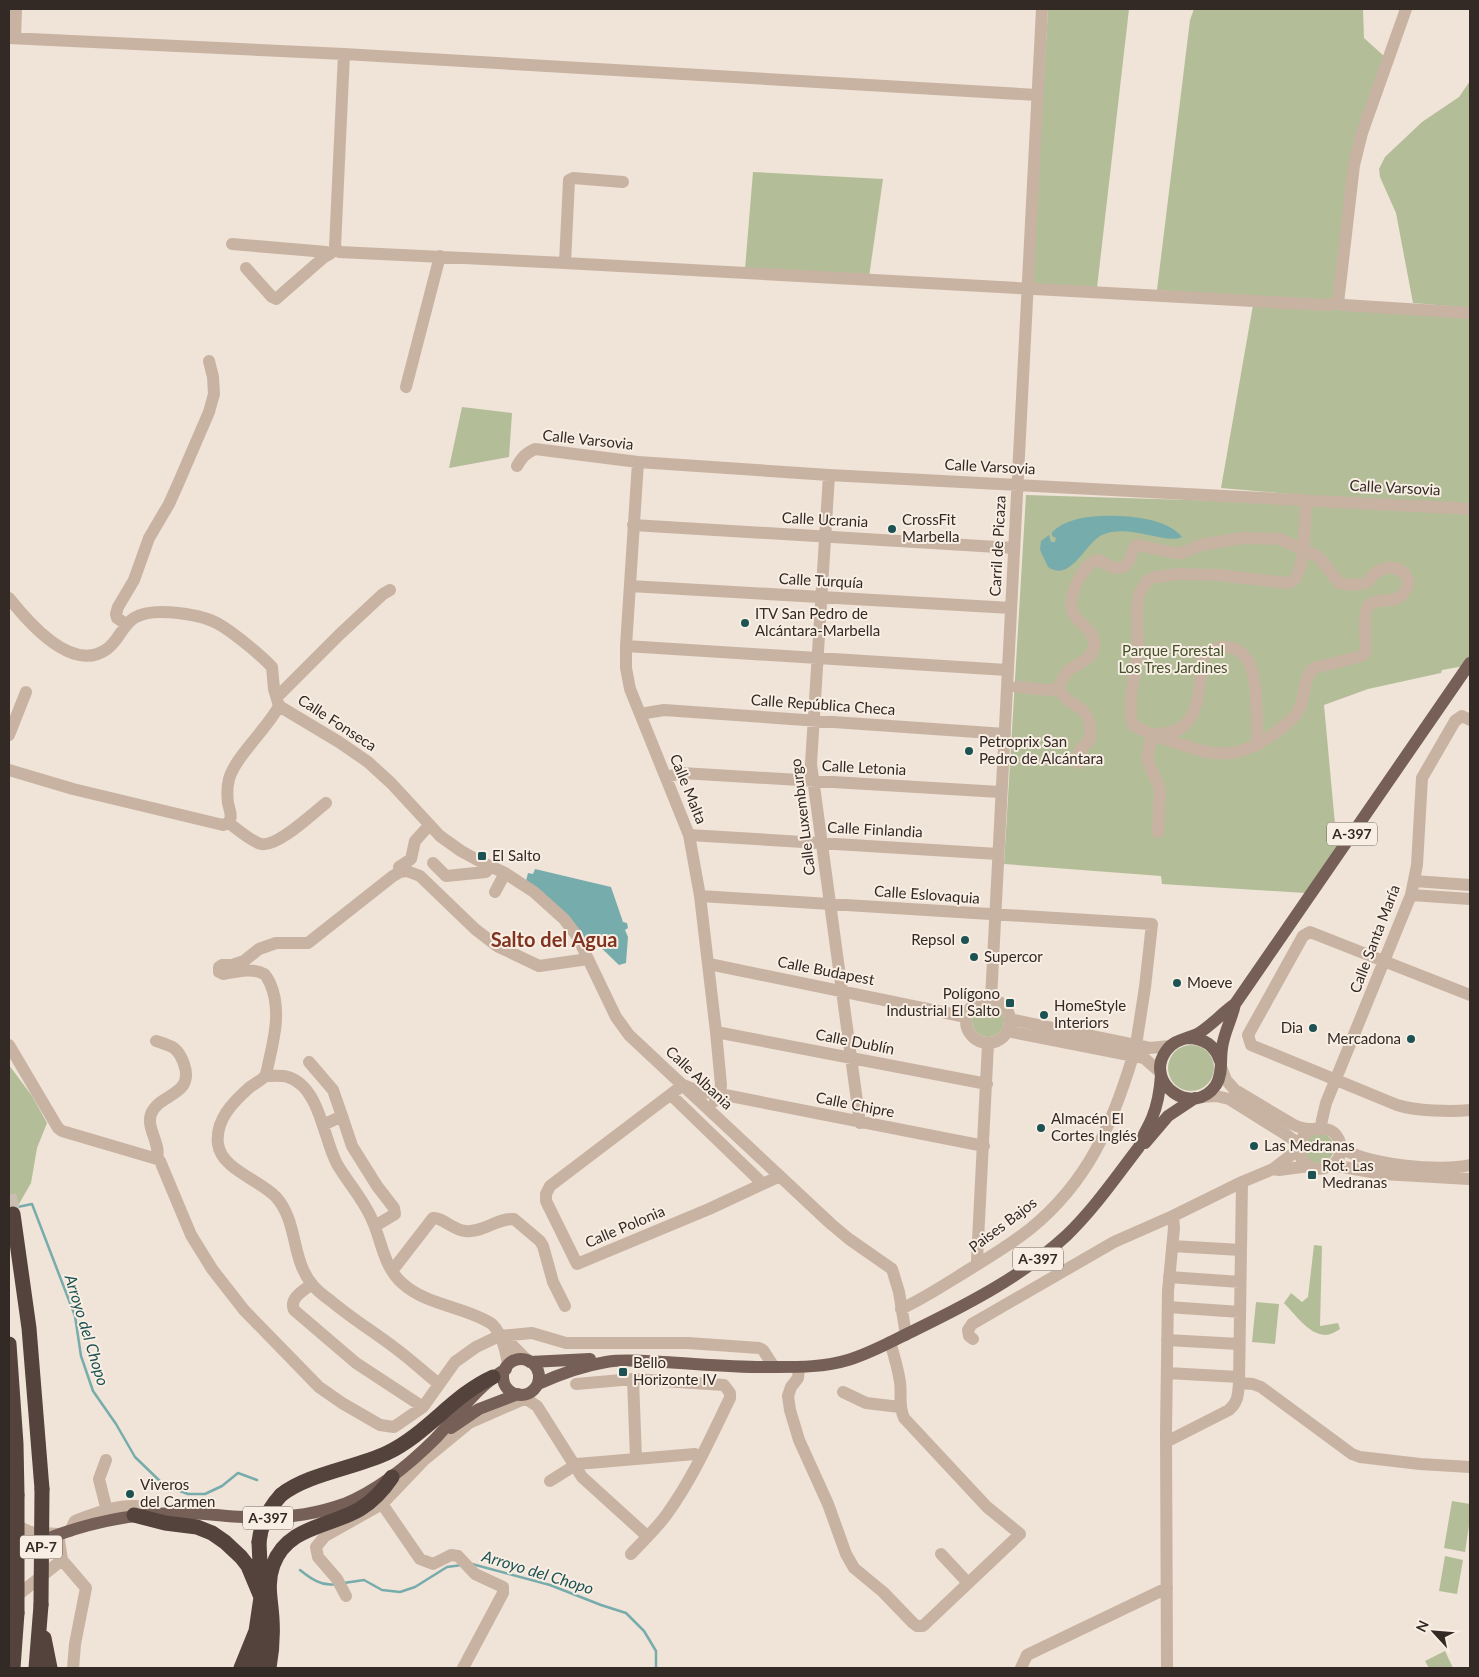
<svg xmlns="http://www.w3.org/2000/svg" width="1479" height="1677" font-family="Lato,sans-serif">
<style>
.green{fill:#b3be98}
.water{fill:#77acac}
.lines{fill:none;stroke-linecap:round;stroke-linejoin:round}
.stream{stroke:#77acac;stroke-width:2.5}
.highway-tunnel{stroke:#cabeb3;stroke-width:15;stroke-dasharray:15 8;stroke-linecap:butt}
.minor{stroke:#c8b3a3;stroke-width:12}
.major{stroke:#755f56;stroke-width:12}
.highway{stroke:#54433c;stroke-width:15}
.highway-bridge{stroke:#54433c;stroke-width:15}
.poi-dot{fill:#1c5253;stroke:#f8eee3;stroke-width:2}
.labels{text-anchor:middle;stroke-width:4;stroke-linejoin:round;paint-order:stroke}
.shield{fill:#f8eee3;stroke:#6e645e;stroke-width:1}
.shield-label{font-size:14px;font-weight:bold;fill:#332925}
.street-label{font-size:15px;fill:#332925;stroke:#f8eee3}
.poi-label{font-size:15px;fill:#332925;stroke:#f8eee3;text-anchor:start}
.park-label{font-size:15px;fill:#44512a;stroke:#f8eee3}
.water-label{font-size:16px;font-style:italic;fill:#1c5253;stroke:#f8eee3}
.district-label{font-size:20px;font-weight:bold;fill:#803320;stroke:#f8eee3}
</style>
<rect width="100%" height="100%" fill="#f0e3d7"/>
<path class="green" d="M1048,9h81l-32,279 -62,-4 -3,-3z
M1194,9h169l1,29 21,19 -36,108 -13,132 -8,4 -171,-11 33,-270z
M1470,81v227l-57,-5 -17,-90 -16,-36 -1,-8 6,-12 37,-35 37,-25z
M753,172l130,7 -14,98 -124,-8z
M1253,305l217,11v188l-158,-8 -91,-8z
M462,407l50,6 -3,44 -60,11z
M1026,495l400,12 44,4v145l-6,10 -22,4 -1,3 -73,16 -44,16 13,141 -32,47 -143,-9 -1,-8 -157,-12z
M972 1021a16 16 0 1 1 32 0a16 16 0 1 1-32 0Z
M1168 1068a23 23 0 1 1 46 0a23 23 0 1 1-46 0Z
M9,1065l23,31 15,27 -10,25 -6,35 -12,21 -10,2z
M1304 1148a15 15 0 1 1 30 0a15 15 0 1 1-30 0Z
M1314,1245l8,1 -2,80 18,-3 2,6c-5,3 -10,6 -15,6 -17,-1 -30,-21 -41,-32l7,-10 11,9 6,-5z
M1256,1302l23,2 -4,40 -23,-2z
M1452,1501l18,3v15l-5,33 -21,-4z
M1445,1556l18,4 -6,34 -18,-3z
M1445,1651l8,17h-24l-4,-7z"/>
<path class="water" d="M1100,516c23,-1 66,1 82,21 -17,8 -53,-14 -80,-2 -17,8 -31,48 -54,32l-8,-17 1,-9 8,-6 2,7h4l1,-4 -4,-2v-4c13,-12 30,-15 48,-16z
M535,869l76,18 12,35 4,1 1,5 -3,2 3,7 -2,26 -7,2 -27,-26 -5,3 -61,-61 2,-8 5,1z"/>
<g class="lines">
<path class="stream" d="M13,1208l19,-4 43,112 6,40 12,35 23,33 19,33 29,28 24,9h17l17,-8 16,-13 19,7
M472,1564l78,21 51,20 25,8 18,18 12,20v17
M300,1570c10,8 22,17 36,14
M344,1583l20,-3 18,10 18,2 15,-5 32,-20 15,-2"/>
<path class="highway-tunnel" d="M9,1195l4,19"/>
<path class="minor" d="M9,38l335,16 693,41
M15,38l1,-29
M344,54l-9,193 4,5 226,11 761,42 12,-2 6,2 126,8
M232,244l94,8 4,2
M565,263l4,-83 4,-2 50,4
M246,268l26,29 4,2 47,-41 13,-8
M1338,303l16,-138 8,-32 44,-124
M406,387l34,-131
M638,462l-12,184v22l4,21 59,146 11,61 16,136 5,53 -1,9 -5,7
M517,466c5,-9 9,-13 18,-17l103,13 191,13 641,34
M829,475l-18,289 49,359
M633,525l381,23
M630,586l381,22
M9,598c19,24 63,76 98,51 12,-9 15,-23 27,-31 19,-12 70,-4 88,8 14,9 39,29 50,41l2,22 5,17 60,36 29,20 23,21 49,53 21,15 22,12 22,10 29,19 30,27 13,17 39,81 13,18 202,189 18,15 43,30 7,23 7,43
M126,624l-9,-6 -1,-4 2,-7 16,-27 15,-42 20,-34 9,-20 31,-72 5,-18 -1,-17 -4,-16
M626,646l381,24
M1017,687l43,4
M277,697l62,-62 44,-41 7,-4
M640,714l24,-4 341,24
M9,735l17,-43
M1258,745c-2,-22 0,-45 -4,-66 -5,-30 -27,-42 -52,-22 -2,22 -1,60 -23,72 -8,4 -19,4 -27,6l-19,-10 -2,-7v-23l7,-43 -1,-43 2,-16 9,-13 6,-3 26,-3 39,1 68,8c2,-1 5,-1 7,-3 11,-9 11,-65 12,-80
M1078,763l1,-11 11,-13c0,-7 1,-15 -2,-21 -6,-15 -26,-13 -29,-33 3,-5 6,-12 11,-16 10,-7 21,-8 24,-23 2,-16 -17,-22 -22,-35 -5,-14 12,-50 27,-51 9,6 24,15 31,-1 3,-6 1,-10 7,-14l38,8h7l19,-8 40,-7 39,1 39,18 20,26c9,2 21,4 30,-2 1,-2 3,-5 4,-6 7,-7 17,-9 25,-6 4,2 9,6 10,11 1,4 -1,8 -3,11 -9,16 -27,4 -37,15 -6,8 -2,35 -2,45l-4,5 -48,12c-12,11 -8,30 -16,43 -6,10 -19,19 -29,26 -45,31 -71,11 -117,-2l-5,24 13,30 -2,43
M9,770l64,19 150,36c12,-4 7,-13 5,-22 -1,-8 -1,-16 1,-24 6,-22 38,-50 50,-73
M666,777l16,-4 318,19
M229,823c8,6 23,19 32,21 16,4 52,-31 65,-41
M689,835l309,19
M433,863l13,13 40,-4 4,-6
M399,867l12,-8 4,-18 10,-11
M1414,881l56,4
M495,892l10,-19
M1411,895l59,4
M700,896l452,28 -7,63 -9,58
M709,964l257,53
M1470,995l-160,-63 -7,4 -55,99 3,10 146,60c18,6 55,7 73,5
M991,999l51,-990
M966 1021a22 22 0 1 1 44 0a22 22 0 1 1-44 0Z
M1009,1019l141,29 20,-2
M1007,1031l137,27 17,15
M716,1032l271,52
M156,1041c16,5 22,6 28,23 11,32 -25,29 -33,50 -5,15 10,29 6,45
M9,1045l49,83 4,3 95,28 3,2 31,74 21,34 32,41 75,77 23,16 38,22 14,2 29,-20 32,-45 21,-15 23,-11 33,-3 34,10h122l71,5 4,2 11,17
M309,1062l24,28 9,26
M1221,1067l5,13 9,10 57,34c6,3 12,5 18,5 11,0 21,-3 28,9 14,25 -25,46 -39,16 -1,-11 3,-19 12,-25
M265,1076c7,0 16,-1 23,1 32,10 35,61 49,87 11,19 28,37 36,58 9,21 11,45 29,61 25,23 62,23 90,41 10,10 14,27 16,41
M671,1095l92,89
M1201,1097l15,-1 13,3 56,35 14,10
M323,1125l19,-9 10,30 25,40 17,22 1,6 -20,12
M1321,1127l1,-7 4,-17 85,-208 6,-30 5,-87 33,-57 7,-5 8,4
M1341,1147c23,18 101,25 129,18
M1332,1165l50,9 87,5
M1273,1169l6,1 30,-4
M780,1176l-71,33 -132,55 -31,-63v-7l4,-8 133,-101c13,6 23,8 37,9l264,52
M1242,1182l-3,201 14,1 8,3 91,67 8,3 60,7 50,3
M1172,1246l69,4
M979,1263l-2,-3 11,-216
M392,1271l41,-53c9,-1 20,12 32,13 18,2 32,-13 49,-12l26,22 3,5 10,36 12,24
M1169,1277l71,5
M312,1284c-9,7 -23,14 -18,26l62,53 67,44
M1168,1307l72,5
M901,1309c24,-11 46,-26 69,-40 20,-12 41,-25 60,-40 58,-47 82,-104 103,-173
M501,1337l6,3 21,21
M973,1339l-4,-3 -1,-6 4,-6 142,-82 59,-26 69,-34 31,-13 26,-20
M1167,1340l72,4
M799,1367l-1,11 -7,9 -3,9 2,14 9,30 29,64 18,50 8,14 29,24 30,31 4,3h6l97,-92 -33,-27 -83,-89c-6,-14 -2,-22 -4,-36 -2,-13 -6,-27 -10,-40
M1167,1373l72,4
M633,1379l3,79
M439,1384c-15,-12 -29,-25 -44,-36 -21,-16 -44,-30 -64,-47 -7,-5 -15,-11 -20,-18 -20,-26 -13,-61 -35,-86 -16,-17 -55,-28 -58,-53 -3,-24 15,-42 32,-57 4,-3 12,-7 15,-11 2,-4 3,-11 4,-15 6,-26 12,-53 1,-78 -2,-3 -3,-7 -6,-9 -12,-7 -29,-2 -41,0l-4,-2v-5l3,-2h10l12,-4 15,-12 17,-6h32l85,-67 7,-4 7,-1 13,5 55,53 22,17 42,20 49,-7
M576,1384l57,-5 91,6 6,8v5c-19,39 -37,80 -63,116 -10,14 -24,27 -36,40
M843,1392l23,11 34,4
M520,1395l17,11 45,71 65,59
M1166,1442l63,-32c9,-8 9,-15 10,-27
M106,1460l-7,19 8,32
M550,1481l27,-17 118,-10 6,3
M378,1498l42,61 13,5 18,-9 7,1 17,18 28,13v6l-40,75
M9,1522l21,10 28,2 4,26 24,28 -11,56 -2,24
M70,1531l5,-10c21,-8 46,-18 69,-14 5,1 11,4 15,6
M941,1554l27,29
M346,1596l-9,-17 -19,-22 -2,-10 9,-11 57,-32 42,-44 45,-37 57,-25
M9,1602l53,-42
M1021,1668l6,-13 140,-67
M1167,1668l-1,-236 2,-141 6,-63 -1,-12"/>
<path class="major" d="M1235,1004c-3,15 -11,28 -13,44 -2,12 1,26 -6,37 -23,34 -73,-2 -50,-34 8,-12 22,-12 33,-18 13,-8 23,-20 36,-29l235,-341
M1187,1038c16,0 28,7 33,23
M1145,1143l23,-27 27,-18
M503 1377a18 18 0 1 1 36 0a18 18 0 1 1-36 0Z
M530,1362l60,-3
M538,1384c22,-10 44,-18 68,-22 19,-3 38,-1 57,0 37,2 76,6 113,5 24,0 49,0 72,-7 24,-7 46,-20 69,-31 53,-26 107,-54 150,-94 27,-26 49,-58 72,-88 3,-11 9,-19 13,-29 6,-14 8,-28 9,-43
M451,1428l28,-19 39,-15
M9,1559c16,-8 33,-19 51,-25 40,-14 80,-21 122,-21 21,0 41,3 61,4 34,2 68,-1 101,-13 35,-14 65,-39 92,-66 22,-23 41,-52 70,-69"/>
<path class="highway" d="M13,1214l16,114 13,161
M9,1344l7,100 1,51
M281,1495c26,-21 74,-27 106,-42 40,-19 66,-58 106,-76
M134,1515l31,8 32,4 15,6 13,9 16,15 7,9 13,31 -5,34 -15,37
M259,1542l2,46
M44,1638l6,30
M13,1668l4,-55
M36,1668l5,-63
M257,1668l6,-40
M269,1668c3,-16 4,-33 3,-49 -1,-19 -6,-35 1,-54 14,-39 57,-38 87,-56 13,-8 24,-20 32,-32"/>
<path class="highway-bridge" d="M259,1542c2,-19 9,-33 22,-47
M41,1605l1,-116
M17,1613v-118"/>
</g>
<g class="poi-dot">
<circle cx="892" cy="529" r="5"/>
<circle cx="745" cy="623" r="5"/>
<circle cx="969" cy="751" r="5"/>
<rect x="477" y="851" width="10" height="10" rx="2.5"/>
<circle cx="965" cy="940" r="5"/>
<circle cx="974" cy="957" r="5"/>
<circle cx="1177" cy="983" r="5"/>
<rect x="1005" y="998" width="10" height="10" rx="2.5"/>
<circle cx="1044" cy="1015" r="5"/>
<circle cx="1313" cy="1028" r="5"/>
<circle cx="1411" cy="1039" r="5"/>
<circle cx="1041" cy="1128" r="5"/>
<circle cx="1254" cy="1146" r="5"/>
<rect x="1307" y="1170" width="10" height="10" rx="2.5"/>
<rect x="618" y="1367" width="10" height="10" rx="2.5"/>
<circle cx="130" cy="1494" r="5"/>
</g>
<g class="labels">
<g class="shield">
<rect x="1327" y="822.5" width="50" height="23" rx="4"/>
<rect x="1013" y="1247.5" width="50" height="23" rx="4"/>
<rect x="243" y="1506.5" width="50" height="23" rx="4"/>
<rect x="20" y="1535.5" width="42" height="23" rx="4"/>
</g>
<g class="shield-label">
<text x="1352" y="839">A-397</text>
<text x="1038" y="1264">A-397</text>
<text x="268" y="1523">A-397</text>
<text x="41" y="1552">AP-7</text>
</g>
<g class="street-label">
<text transform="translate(588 440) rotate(6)" y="5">Calle Varsovia</text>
<text transform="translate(990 467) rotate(3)" y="5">Calle Varsovia</text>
<text transform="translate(1395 488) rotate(3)" y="5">Calle Varsovia</text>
<text transform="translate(825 520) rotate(3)" y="5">Calle Ucrania</text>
<text transform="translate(998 546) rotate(-87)" y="5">Carril de Picaza</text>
<text transform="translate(821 581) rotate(3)" y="5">Calle Turquía</text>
<text transform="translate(823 705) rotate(4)" y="5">Calle República Checa</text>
<text transform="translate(337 723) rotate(33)" y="5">Calle Fonseca</text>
<text transform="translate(864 768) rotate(3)" y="5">Calle Letonia</text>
<text transform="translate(688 789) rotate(68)" y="5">Calle Malta</text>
<text transform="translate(803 817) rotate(-97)" y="5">Calle Luxemburgo</text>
<text transform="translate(875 830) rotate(3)" y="5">Calle Finlandia</text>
<text transform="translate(927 895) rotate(4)" y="5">Calle Eslovaquia</text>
<text transform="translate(1375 939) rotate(-69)" y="5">Calle Santa María</text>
<text transform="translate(826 971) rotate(11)" y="5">Calle Budapest</text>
<text transform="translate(855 1042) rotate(11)" y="5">Calle Dublín</text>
<text transform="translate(699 1078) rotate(43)" y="5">Calle Albania</text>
<text transform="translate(855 1105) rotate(11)" y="5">Calle Chipre</text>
<text transform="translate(1003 1225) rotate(-37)" y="5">Paises Bajos</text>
<text transform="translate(625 1227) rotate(-23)" y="5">Calle Polonia</text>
</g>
<g class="poi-label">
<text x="902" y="525">CrossFit<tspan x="902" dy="17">Marbella</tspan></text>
<text x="755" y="619">ITV San Pedro de<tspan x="755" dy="17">Alcántara-Marbella</tspan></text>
<text x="979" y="747">Petroprix San<tspan x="979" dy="17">Pedro de Alcántara</tspan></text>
<text x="492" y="861">El Salto</text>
<text x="955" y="945" text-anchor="end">Repsol</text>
<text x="984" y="962">Supercor</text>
<text x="1187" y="988">Moeve</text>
<text x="1000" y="999" text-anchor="end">Polígono<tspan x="1000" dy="17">Industrial El Salto</tspan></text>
<text x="1054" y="1011">HomeStyle<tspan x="1054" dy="17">Interiors</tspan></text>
<text x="1303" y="1033" text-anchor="end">Dia</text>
<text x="1401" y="1044" text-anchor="end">Mercadona</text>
<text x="1051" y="1124">Almacén El<tspan x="1051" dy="17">Cortes Inglés</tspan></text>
<text x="1264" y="1151">Las Medranas</text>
<text x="1322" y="1171">Rot. Las<tspan x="1322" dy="17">Medranas</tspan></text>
<text x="633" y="1368">Bello<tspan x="633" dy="17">Horizonte IV</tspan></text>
<text x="140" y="1490">Viveros<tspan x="140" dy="17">del Carmen</tspan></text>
</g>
<g class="park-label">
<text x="1173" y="656">Parque Forestal<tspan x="1173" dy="17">Los Tres Jardines</tspan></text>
</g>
<g class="water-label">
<text transform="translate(87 1330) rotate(73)" y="6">Arroyo del Chopo</text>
<text transform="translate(538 1572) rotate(17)" y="6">Arroyo del Chopo</text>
</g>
<g class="district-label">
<text x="554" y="947">Salto del Agua</text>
</g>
</g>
<rect width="1479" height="1677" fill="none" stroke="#332925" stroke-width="20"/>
<g transform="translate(1434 1632) rotate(296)" stroke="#f8eee3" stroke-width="4" paint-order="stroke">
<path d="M0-4L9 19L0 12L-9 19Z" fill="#332925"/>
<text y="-8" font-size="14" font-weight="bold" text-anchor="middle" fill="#332925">N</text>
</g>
</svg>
